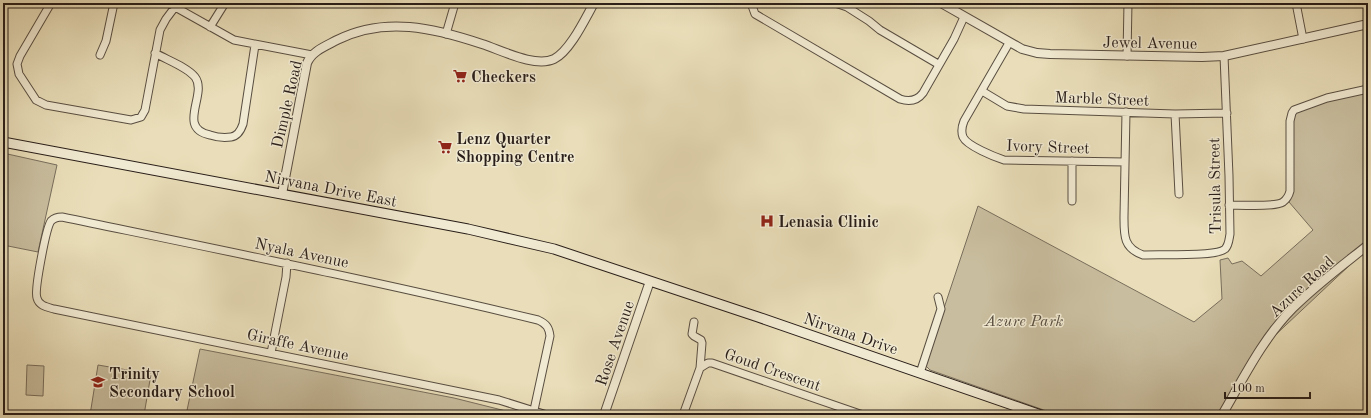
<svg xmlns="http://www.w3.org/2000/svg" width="1371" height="418" font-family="'Old Standard TT',serif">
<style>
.green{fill:#c8bd9e;stroke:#786e5c}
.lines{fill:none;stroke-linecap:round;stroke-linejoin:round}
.minor-casing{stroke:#594e41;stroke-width:9}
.tertiary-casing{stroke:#594e41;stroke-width:10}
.secondary-casing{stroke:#291e19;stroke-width:11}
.minor{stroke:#f1ead2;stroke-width:7}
.tertiary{stroke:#f1ead2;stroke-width:8}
.secondary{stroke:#f1ead2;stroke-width:9}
.labels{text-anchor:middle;stroke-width:3;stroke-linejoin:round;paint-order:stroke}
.street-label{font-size:16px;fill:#291e19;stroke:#f1ead2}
.poi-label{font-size:16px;font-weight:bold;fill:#291e19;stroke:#f1ead2;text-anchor:start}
.park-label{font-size:16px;font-style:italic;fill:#594e41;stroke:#f1ead2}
</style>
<rect width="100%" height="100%" fill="#e9deb9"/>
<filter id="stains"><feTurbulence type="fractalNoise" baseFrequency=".005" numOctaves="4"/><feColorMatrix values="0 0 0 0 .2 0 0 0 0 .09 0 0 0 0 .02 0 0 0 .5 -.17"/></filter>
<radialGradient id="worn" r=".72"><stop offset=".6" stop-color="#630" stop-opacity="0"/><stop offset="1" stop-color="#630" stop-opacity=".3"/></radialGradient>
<path class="green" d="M1368,93v155l-115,108 -35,59h-160l-128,-45 -5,-5 53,-159 216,116 28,-23 -2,-39 8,-2 4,6 10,-3 19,15 52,-46 -24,-28 3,-9 1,-75 2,-6 52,-17z
M3,153l54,12 -19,87 -35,-7z
M200,349l254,49 68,17h-336z
M27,365l17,1 -1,30 -17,-1z
M98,365l53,9 -7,41h-54z"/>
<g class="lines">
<defs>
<path id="minor" d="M51,3l-31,53 -3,8 2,10 17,26 10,5 85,15 10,-3 4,-7 15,-80 6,-11 9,-12
M168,3l66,37 78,15
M751,3l4,11 145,85c9,3 17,2 23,-6l31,-54 10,-22
M835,3l12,4 22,14 11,9 58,34
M1296,3l7,36
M210,27l15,-24
M446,34l9,-31
M1009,43l-45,78c-2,5 -3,11 -1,16 4,9 32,20 41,23l121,2
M155,53c12,7 32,14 40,24 13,17 -19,51 15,58 6,2 14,3 21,2 7,-1 10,-7 12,-13l12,-79
M100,55l6,-14 8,-38
M1127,56l1,-53
M982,91l25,15 17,3 151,5 52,-1
M1126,112l-2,104c0,19 -1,32 19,39 15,-1 73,2 82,-6 4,-4 4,-10 5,-15l-1,-58 -5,-120
M1175,114l4,80
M1072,161v40
M1229,205c11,0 47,2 54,-3 4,-3 6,-7 7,-11v-70l2,-8 2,-3 33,-12 41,-9
M694,322l-2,12 2,2 7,4 1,3 -2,25
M271,353l15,-76 1,-14
M920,373l21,-64 -3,-12
M534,410l16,-74c-1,-8 -3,-12 -12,-16 -158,-38 -317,-70 -476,-103 -4,0 -8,1 -11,4 -5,7 -17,70 -14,77 2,8 10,9 17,11l445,91 48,15
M683,415l17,-47 8,-5h4l151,52"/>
<path id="tertiary" d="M941,3l81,46 15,4 13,1 152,3 22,-1 144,-32
M282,194l25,-131c5,-12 19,-17 30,-23 48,-24 97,-12 145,4 19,6 53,24 72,15 16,-8 31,-40 40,-56
M604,415l46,-134
M1222,415c21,-36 41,-77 71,-107 23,-23 50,-43 75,-63"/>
<path id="secondary" d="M3,142l465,87 86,20 204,68 283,98"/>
</defs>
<use href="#minor" class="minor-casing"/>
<use href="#tertiary" class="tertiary-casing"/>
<use href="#secondary" class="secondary-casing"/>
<use href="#minor" class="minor"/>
<use href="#tertiary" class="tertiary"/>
<use href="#secondary" class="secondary"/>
</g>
<defs>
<symbol id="supermarket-bare" viewBox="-9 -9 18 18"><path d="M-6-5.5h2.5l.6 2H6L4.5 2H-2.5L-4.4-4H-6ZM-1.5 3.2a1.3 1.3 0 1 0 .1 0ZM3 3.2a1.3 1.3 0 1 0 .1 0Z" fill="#8f2418" stroke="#f1ead2" stroke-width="2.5" paint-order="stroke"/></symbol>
<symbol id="hospital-bare" viewBox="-9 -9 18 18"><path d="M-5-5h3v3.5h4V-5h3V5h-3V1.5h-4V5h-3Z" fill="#8f2418" stroke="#f1ead2" stroke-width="2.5" paint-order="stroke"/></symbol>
<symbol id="school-bare" viewBox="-9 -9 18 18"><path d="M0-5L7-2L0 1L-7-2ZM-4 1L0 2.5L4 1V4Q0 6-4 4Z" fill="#8f2418" stroke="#f1ead2" stroke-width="2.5" paint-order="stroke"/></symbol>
</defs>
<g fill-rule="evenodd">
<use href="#supermarket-bare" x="450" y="66" width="20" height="20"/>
<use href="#supermarket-bare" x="435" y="137" width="20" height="20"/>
<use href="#hospital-bare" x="757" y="211" width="20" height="20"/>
<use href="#school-bare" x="88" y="372" width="20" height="20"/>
</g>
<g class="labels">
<g class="street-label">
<text transform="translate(1150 42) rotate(1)" y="6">Jewel Avenue</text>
<text transform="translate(1102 98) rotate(2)" y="6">Marble Street</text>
<text transform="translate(286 104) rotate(-77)" y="6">Dimple Road</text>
<text transform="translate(1048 146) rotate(2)" y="6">Ivory Street</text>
<text transform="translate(1214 186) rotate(-91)" y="6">Trisula Street</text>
<text transform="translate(331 188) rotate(11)" y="6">Nirvana Drive East</text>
<text transform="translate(302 252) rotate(12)" y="6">Nyala Avenue</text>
<text transform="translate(1301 286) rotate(-43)" y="6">Azure Road</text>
<text transform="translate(851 333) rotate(19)" y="6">Nirvana Drive</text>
<text transform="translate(614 343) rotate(-71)" y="6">Rose Avenue</text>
<text transform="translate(298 344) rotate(12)" y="6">Giraffe Avenue</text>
<text transform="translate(773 369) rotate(19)" y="6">Goud Crescent</text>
</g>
<g class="poi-label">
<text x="471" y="82">Checkers</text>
<text x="456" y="144">Lenz Quarter<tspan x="456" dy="18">Shopping Centre</tspan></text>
<text x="778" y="227">Lenasia Clinic</text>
<text x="109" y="379">Trinity<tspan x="109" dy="18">Secondary School</tspan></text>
</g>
<g class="park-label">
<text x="1024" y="326">Azure Park</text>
</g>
</g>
<rect width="1371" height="418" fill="none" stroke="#e9deb9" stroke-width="16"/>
<rect x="4" y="4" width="1363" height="410" fill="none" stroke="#291e19" stroke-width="2"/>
<rect x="8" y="8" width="1355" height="402" fill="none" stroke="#291e19"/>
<path d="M1225 392v6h85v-6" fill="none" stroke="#291e19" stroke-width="2"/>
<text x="1231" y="392" font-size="12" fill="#291e19" stroke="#f1ead2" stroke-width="3" paint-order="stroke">100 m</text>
<rect width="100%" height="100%" filter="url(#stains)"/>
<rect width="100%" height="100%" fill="url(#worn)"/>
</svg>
